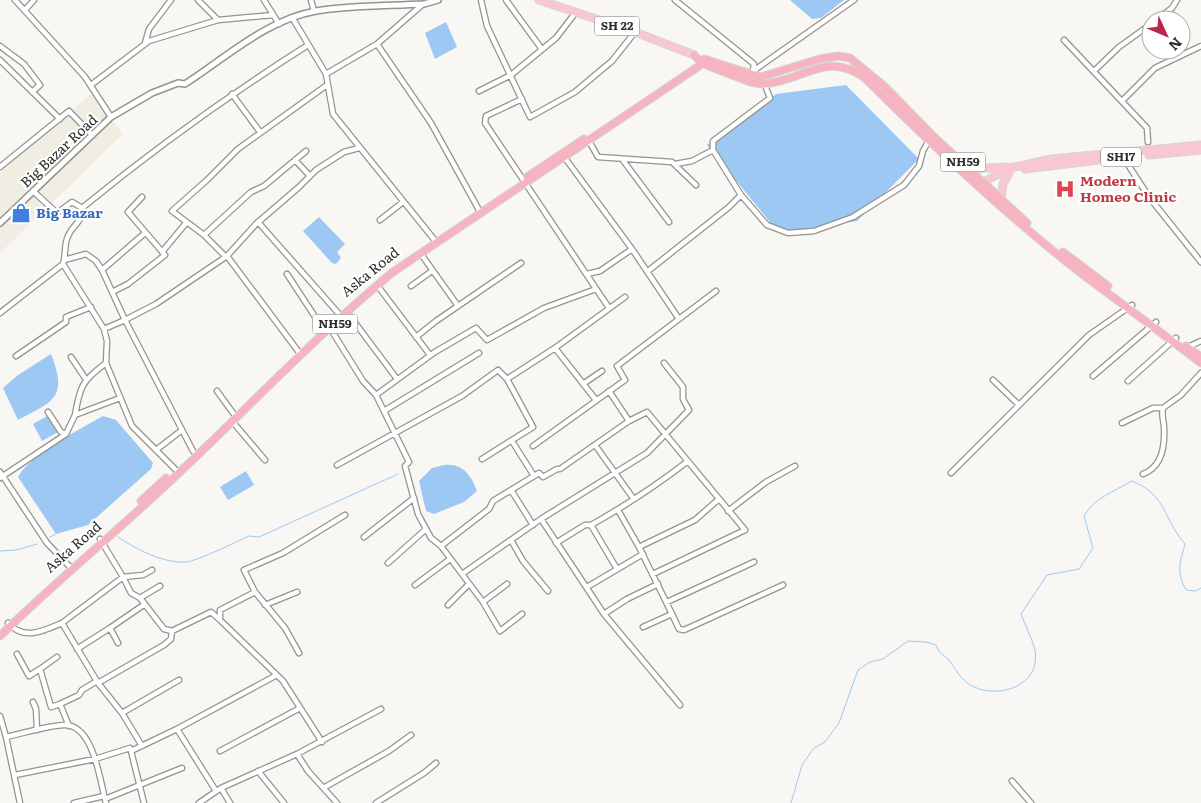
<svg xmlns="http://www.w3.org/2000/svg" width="1201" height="803" font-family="Literata,serif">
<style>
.built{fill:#f0eee2}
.water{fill:#9ec8f4}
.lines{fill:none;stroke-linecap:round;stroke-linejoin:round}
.stream{stroke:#9ec8f4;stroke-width:1}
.minor-casing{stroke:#94938f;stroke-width:7}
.tertiary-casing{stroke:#94938f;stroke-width:8}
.primary-casing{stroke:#d5d5d5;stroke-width:9}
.trunk-casing{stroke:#d5d5d5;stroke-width:9}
.minor{stroke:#fff;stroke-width:4.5}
.tertiary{stroke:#fff;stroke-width:5}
.primary{stroke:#f8c7d0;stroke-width:7}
.trunk{stroke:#f6b4c0;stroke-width:7}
.labels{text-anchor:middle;stroke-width:4.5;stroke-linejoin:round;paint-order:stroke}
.shield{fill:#fff;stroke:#6c6c6b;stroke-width:1}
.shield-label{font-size:12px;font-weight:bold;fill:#2d2d2b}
.street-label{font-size:14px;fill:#2d2d2b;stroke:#fff}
.health-label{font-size:14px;font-weight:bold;fill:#be3a42;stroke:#fff;text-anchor:start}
.shop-label{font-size:14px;font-weight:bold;fill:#366cbe;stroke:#fff;text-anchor:start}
</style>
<rect width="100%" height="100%" fill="#f8f7f3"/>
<path class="built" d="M91,94l32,40 -123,119v-80z"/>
<path class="water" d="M790,0h54l-23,18 -9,1z
M446,22l11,25 -22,12 -10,-26z
M846,85l73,74 -62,62 -78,12 -72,-88 69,-51z
M319,217l26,27 -8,8 4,6 -5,6 -4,-1 -29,-32z
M51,354c17,44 3,47 -33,66l-15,-32 15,-13z
M49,415l9,17 -16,9 -9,-17z
M103,416l13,4 37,43 -2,6 -63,56 -32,9 -38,-57c12,-22 62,-48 85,-61z
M444,465c19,-2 27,10 33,26l-13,11 -30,12 -8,-3 -7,-30 13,-13z
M246,471l8,14 -26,15 -8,-13z"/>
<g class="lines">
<path class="stream" d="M50,537l6,-3
M118,537c18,12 46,27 69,25 12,-2 49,-20 62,-26l10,1 139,-63
M0,551l16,-1 21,-6
M791,803l11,-38 12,-17 11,-6 14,-19 19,-53 12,-8 13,-3 25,-18 18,1 10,3c3,8 6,9 12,14 8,10 13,22 26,28 27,12 67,-2 61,-37 -3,-12 -10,-25 -14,-36l26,-39 32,-6 14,-21 -9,-32c10,-18 31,-25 48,-35 35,14 31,38 53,63 -5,18 -9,28 1,46l9,1 6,-3"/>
<defs>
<path id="minor" d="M15,0l70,77 26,40
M198,0l20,20
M264,0l15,24
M311,0l3,11
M481,0l6,26 43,91 45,-25 37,-31 23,-29
M506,0l35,48
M675,0l79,64 -1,7
M25,10l9,-10
M293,19l33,55 7,40 104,129
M1156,20l16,-12 5,-8
M1064,40l83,88 1,14
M145,43l4,-14 22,-29
M377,44l54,79 48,87
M0,46l24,18 16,21 -8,7
M0,60l60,59
M1094,71l25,-24 32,-23
M326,74l51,-30 46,-40
M749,74l105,-74
M764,83l6,15 -57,43v9l28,45 26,30 21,8 26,-2 39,-14 51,-32 15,-19 4,-15 6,-11
M91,85l58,-44 69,-21 55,-5
M479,91l32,-16 45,-37 20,-26
M232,94l28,38
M522,99l-36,17 -1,7 124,185
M1123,100l32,-32 46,-22
M589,141l9,16 74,5 24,23
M1123,157l26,40 52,65
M565,158l67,91 47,70
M622,159l47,63
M295,160l15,16
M675,164l17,-3 21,-11
M0,167l69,-56 23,24
M82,208c72,-59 147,-113 226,-163
M380,220l23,-18
M258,222l81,92
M204,235l47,-43 13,-6 42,-35
M162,252l24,-29
M421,254l37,52
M227,256l74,99
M226,257l-22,-22 -32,-24 35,-31 31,-31 89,-64
M64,260l22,-6 10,7 6,9
M63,264l41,65 3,12 -1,22 26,63 43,43
M648,271l81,-64 12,-12
M287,274l36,55 7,-1 33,53 13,14 33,67 -4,4 13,48 13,24 10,8 42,56 17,29 22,-17
M587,274l13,-3 32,-22
M377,285l53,70
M411,286l21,-15
M112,292l16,-8 37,-29 -37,-43 14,-15
M347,312l50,67
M0,313l63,-49c3,-9 1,-20 5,-28 6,-14 13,-10 14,-28l-10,-6 -15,11 -24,-22
M104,329l21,-9 -23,-50 43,-37
M416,337l20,-16 85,-58
M1188,347l13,-6
M555,348l41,52
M16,356l50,-34v-5l25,-10
M71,357l14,21
M1093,376l63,-54
M993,380l26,25
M1128,381l48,-43
M583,384l19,-13
M217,391l16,22
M609,391l20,30
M376,395l59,-43 41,-24 11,12 57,-32 52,-19
M384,411l95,-58
M48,412l13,20 5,2
M75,415c5,-29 7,-34 31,-52
M232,421l33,39
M1122,423l31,-15h10
M512,441l22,35
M595,445l38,53
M533,446l92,-66 -8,-14 99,-75
M156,450l26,-20
M193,451l-68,-131 31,-16 71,-48 29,-32 43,-37 17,-17 28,-18 15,-4
M482,459l51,-32 -26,-48
M337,465l125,-69 36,-26 9,9 48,-31 70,-51
M0,472l47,71 24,25
M951,473l138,-138 43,-30
M1143,474c19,-7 22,-28 21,-46 0,-8 -3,-12 -1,-20l18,-13 20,-22
M0,478l66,-44 9,-19 45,-17
M511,490l22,35
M618,510l21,37 33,67
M728,511l38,-29 29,-16
M541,519l63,95 76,91
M591,525l26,44
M364,537l50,-39
M100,539l23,38 20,-2 9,-5
M511,540l12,21 25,30
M556,543l29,-18h6c34,-19 66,-40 97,-64
M441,546l48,-37 4,-8 46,-28 4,4 14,-8h3l69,-48 18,-9 98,118 -92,44
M639,547l56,-27 24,-21
M388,563l38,-34
M462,574l79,-55 106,-66 42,-43 -6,-11v-12l-19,-24
M415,585l35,-26
M587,587l56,-33
M255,592l-11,-22 39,-17 62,-38
M140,598l20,-12
M483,602l24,-18
M667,602l87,-40
M265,605l32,-13
M448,605l21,-21
M604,614l23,-15 31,-15
M8,623c16,18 35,8 54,0l36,60
M62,623l61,-46 8,16 9,5 24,31 8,2
M643,627l29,-13 7,15 5,1 99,-45
M110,628l35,-24
M77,649l33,-21 8,15
M299,653l-14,-25 -30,-36 -35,18v10l63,61 39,61
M17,654l12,22 11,-7 11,38 9,-3 9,22
M40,669l17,-12
M179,680l-57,33 -24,-30 66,-38 7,-6 1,-8 39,-19 9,8
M33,702l3,7 1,21
M60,704l19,-9 3,-5 15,-9
M122,713l20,33
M0,716l6,21c19,-4 39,-11 58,-12 30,-1 36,57 42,78
M177,729l39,62
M6,737l14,66
M220,751l80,-43
M297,754l11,17 29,32
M258,771l26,32
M15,775l80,-16 35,-11 1,3
M1012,781l19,22
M325,787l64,-36 22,-16
M221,788l9,15
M105,799l77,-31
M74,803l30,-7
M144,803l-13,-52 46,-22 98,-53
M199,803l22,-15 76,-34 84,-45
M376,803l48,-30 12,-10"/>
<path id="tertiary" d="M0,223l111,-106 41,-24 26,-10 7,1c40,-26 83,-65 131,-73 35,-6 72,-5 108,-7l14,-4"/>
<path id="primary" d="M539,0l96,32 59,23
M1149,155l52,-5
M970,169l37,-2
M1025,169l91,-11
M979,184l32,-16 40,-9 150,-14
M1001,198l2,-14 7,-13"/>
<path id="trunk" d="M694,55c8,10 19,12 30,17 12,4 29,13 41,12 40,-4 62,-34 100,-6 69,69 140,136 217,196 40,30 80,59 119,89
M704,59l57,18 58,-18 19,-3 12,2 34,28 48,49 95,88
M527,177l57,-38
M1063,252l45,34
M1186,346l15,11
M141,501l25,-23
M0,636c49,-48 102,-92 152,-138 81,-74 156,-156 241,-226l315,-212"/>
</defs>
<use href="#minor" class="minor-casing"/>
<use href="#tertiary" class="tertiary-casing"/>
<use href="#primary" class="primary-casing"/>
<use href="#trunk" class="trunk-casing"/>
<use href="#minor" class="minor"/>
<use href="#tertiary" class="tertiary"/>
<use href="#primary" class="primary"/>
<use href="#trunk" class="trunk"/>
</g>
<defs>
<symbol id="hospital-bare" viewBox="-9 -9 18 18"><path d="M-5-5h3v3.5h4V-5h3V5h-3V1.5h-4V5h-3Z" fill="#e0444e" stroke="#fff" stroke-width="2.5" paint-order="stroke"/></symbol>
<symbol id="shop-bare" viewBox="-9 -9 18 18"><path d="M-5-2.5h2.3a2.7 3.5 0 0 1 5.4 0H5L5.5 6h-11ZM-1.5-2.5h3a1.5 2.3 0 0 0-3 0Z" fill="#3f7fe0" stroke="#fff" stroke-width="2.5" paint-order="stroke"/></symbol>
</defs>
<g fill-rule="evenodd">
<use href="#hospital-bare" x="1051" y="175" width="28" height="28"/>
<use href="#shop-bare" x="7" y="199" width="28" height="28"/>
</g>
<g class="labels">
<g class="shield">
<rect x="594.5" y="16.5" width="45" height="19" rx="4"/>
<rect x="1101" y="147.5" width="40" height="19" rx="4"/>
<rect x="940.5" y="152.5" width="45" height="19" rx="4"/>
<rect x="312.5" y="314.5" width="45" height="19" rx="4"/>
</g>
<g class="shield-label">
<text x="617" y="30">SH 22</text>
<text x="1121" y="161">SH17</text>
<text x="963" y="166">NH59</text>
<text x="335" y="328">NH59</text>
</g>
<g class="street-label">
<text transform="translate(59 151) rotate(-43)" y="5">Big Bazar Road</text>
<text transform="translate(370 272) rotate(-39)" y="5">Aska Road</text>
<text transform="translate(73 547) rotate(-41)" y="5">Aska Road</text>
</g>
<g class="health-label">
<text x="1080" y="186">Modern<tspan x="1080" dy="16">Homeo Clinic</tspan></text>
</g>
<g class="shop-label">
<text x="36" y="218">Big Bazar</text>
</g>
</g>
<g transform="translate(1166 35) rotate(134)"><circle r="24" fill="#ffffff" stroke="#ababaa"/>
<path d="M0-4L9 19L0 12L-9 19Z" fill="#b8274c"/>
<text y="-8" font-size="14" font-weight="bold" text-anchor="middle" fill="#2d2d2b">N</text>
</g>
</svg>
